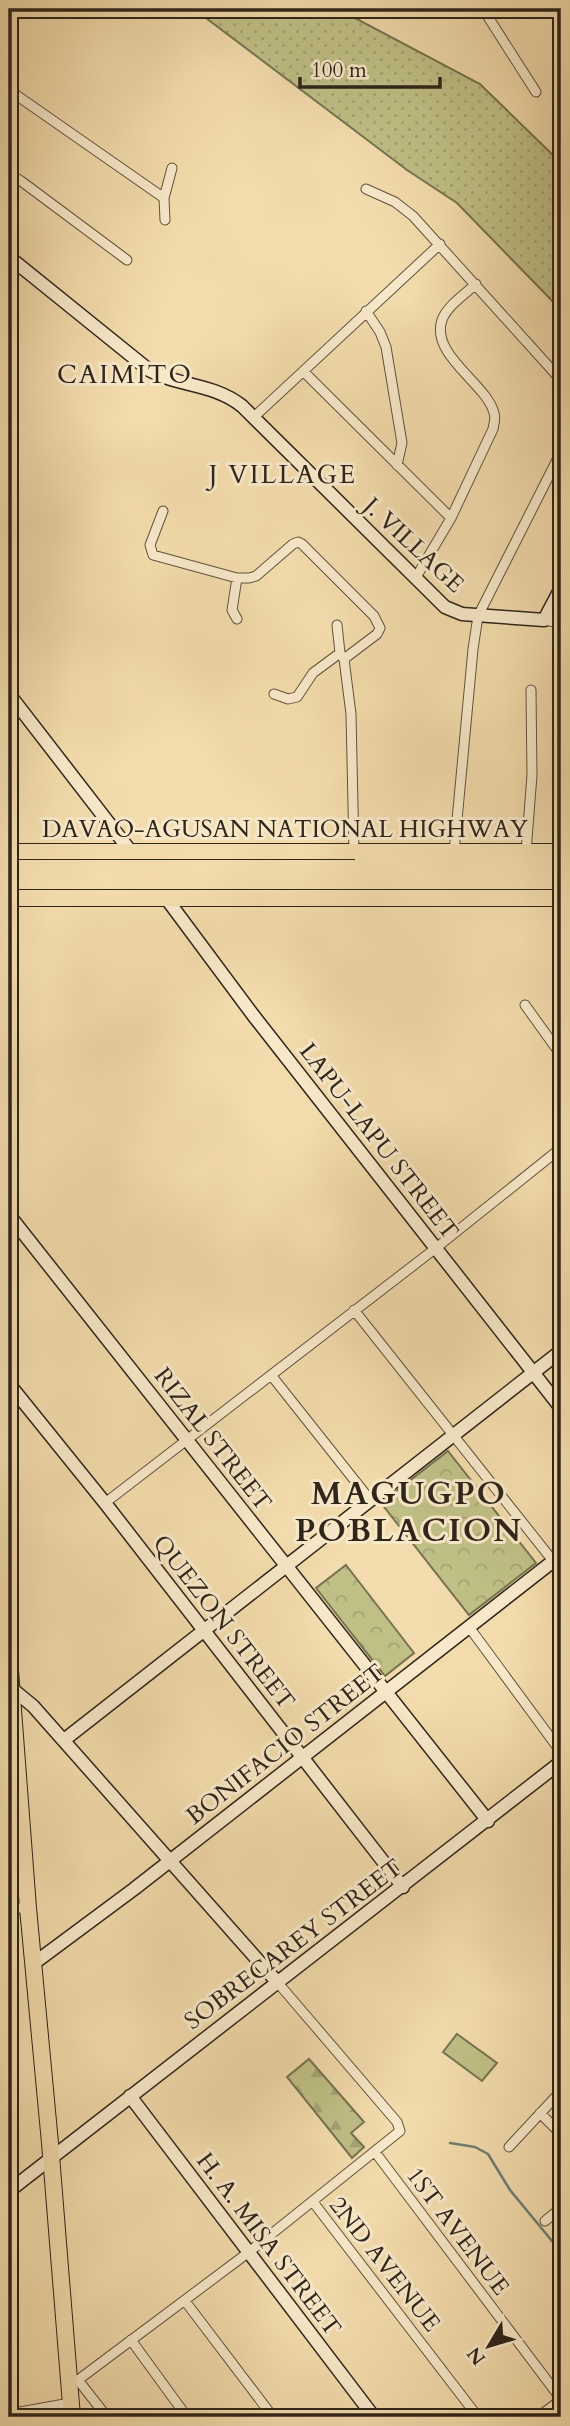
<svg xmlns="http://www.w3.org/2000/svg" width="570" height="2426" font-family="Cardo,serif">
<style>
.grass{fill:url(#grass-dots);stroke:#777250;stroke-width:2}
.forest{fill:url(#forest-firs);stroke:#777250;stroke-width:2}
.park{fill:url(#park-crowns);stroke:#777250;stroke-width:2}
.pitch{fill:#bfbf86;stroke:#777250;stroke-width:2}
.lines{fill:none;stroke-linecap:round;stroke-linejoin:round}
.stream{stroke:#707e74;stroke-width:2.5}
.street-casing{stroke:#60523e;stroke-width:11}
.secondary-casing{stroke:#2f2519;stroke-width:15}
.highway-casing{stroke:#2f2519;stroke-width:18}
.street{stroke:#f7e8c9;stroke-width:9}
.secondary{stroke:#f7e8c9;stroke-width:12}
.highway{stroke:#f2dbac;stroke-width:16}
.highway-bridge-casing{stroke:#2f2519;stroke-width:18;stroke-linecap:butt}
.highway-bridge{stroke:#f2dbac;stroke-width:16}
.labels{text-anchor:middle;stroke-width:6;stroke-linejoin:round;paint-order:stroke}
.street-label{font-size:24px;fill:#2f2519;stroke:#f7e8c9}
.neighbourhood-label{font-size:26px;letter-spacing:2px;fill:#2f2519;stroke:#f7e8c9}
.district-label{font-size:32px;font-weight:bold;letter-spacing:2px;fill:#2f2519;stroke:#f7e8c9}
</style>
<defs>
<pattern id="grass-dots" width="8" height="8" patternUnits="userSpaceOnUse" patternTransform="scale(1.75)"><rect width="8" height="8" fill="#bfbf86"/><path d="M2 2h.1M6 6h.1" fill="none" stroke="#a4a473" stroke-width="1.8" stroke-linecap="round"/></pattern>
<pattern id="forest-firs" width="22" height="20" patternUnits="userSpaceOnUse" patternTransform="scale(1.75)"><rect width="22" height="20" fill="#bfbf86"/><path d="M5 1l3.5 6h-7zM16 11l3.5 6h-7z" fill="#a4a473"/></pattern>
<pattern id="park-crowns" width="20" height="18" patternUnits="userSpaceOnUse" patternTransform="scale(1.75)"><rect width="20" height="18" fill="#bfbf86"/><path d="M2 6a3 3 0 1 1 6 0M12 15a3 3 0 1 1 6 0" fill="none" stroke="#a4a473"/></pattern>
</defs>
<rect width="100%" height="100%" fill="#f2dbac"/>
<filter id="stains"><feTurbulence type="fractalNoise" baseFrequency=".00286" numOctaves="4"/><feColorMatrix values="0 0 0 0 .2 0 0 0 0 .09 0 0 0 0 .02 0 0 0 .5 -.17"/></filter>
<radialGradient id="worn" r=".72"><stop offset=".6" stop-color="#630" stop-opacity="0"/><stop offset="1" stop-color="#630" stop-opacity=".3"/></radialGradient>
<path class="grass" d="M194,9h144l142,75 81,79v147l-104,-107 -50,-33z"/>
<path class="forest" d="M309,2059l55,63 -13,11 13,14 -12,11 -65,-81z"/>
<path class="park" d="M448,1451l88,112 -67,52 -88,-112z
M346,1565l68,88 -29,23 -69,-88z"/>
<path class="pitch" d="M457,2034l40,29 -15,18 -39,-29z"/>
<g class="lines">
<path class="stream" d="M450,2143l25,4 13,7 22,36 42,51 9,7"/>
<defs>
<path id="street" d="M483,9l53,83
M9,90l155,108
M9,174l12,7 106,79
M366,189l29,13 18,14 148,164
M165,220l-1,-22 8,-30
M366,311l14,21 6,15 16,96 -5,22
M304,372l147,146
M254,417l186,-173
M163,511l-13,34 3,10 84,23h12l7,-2 37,-32 5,-2 4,2 72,72 6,12 -3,6 -33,25 -4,-6 -3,-28
M415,579l36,-61 42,-89c1,-6 3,-11 1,-16 -7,-29 -64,-58 -52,-93 5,-14 23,-26 34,-36
M237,619l-5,-9 5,-32
M544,620l17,3
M344,659l7,55 3,137
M274,694l14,5 9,-2 16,-24 27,-20
M561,732v-1
M454,852l19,-203 5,-33 83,-164
M526,852l6,-77 -1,-85
M525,1005l36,50
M354,1310l207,261
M271,1375l100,126
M105,1503l331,-255 125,-100
M469,1627l92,125
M9,1908h19
M540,2113l21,21
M509,2147l52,-56
M375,2152l186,247
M313,2202l165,215
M545,2221l16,-13
M185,2301l88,116
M131,2340l56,77
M68,2380h10l171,-128 151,-121 -3,-9 -119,-139
M78,2380l29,37
M9,2414l61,-11
M538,2417l23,-17"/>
<path id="secondary" d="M9,257l140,113c30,17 64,13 93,36l203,201 17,7 82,6 17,-32
M9,694l126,163
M163,894l90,121 308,393
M9,1215l479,606
M9,1384l96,119 298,384
M11,1688l22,18 245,277
M64,1740l497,-389
M33,1964l101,-75 427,-334
M130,2096l244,321
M9,2191l552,-429"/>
<path id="highway" d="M9,852h552
M355,868h206
M355,881h206
M9,898h552
M9,1657l19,251 22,235 22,274"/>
</defs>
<use href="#street" class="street-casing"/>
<use href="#secondary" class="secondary-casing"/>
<use href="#highway" class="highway-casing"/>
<use href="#street" class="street"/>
<use href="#secondary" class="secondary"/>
<use href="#highway" class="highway"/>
<defs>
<path id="highway-bridge" d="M9,868h346
M9,881h346"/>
</defs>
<use href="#highway-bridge" class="highway-bridge-casing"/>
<use href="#highway-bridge" class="highway-bridge"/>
</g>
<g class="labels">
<g class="street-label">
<text transform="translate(414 545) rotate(43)" y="8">J. VILLAGE</text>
<text x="285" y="837">DAVAO-AGUSAN NATIONAL HIGHWAY</text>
<text transform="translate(379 1141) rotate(52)" y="8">LAPU-LAPU STREET</text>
<text transform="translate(213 1439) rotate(52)" y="8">RIZAL STREET</text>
<text transform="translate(224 1622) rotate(52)" y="8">QUEZON STREET</text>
<text transform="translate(285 1744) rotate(-38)" y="8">BONIFACIO STREET</text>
<text transform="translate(293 1944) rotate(-37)" y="8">SOBRECAREY STREET</text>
<text transform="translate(458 2231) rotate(53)" y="8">1ST AVENUE</text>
<text transform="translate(269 2244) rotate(53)" y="8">H. A. MISA STREET</text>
<text transform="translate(385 2264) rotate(52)" y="8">2ND AVENUE</text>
</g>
<g class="neighbourhood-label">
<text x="125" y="383">CAIMITO</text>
<text x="283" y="483">J VILLAGE</text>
</g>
<g class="district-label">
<text x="409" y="1504">MAGUGPO<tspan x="409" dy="37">POBLACION</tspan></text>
</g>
</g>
<rect width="570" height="2426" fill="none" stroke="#f2dbac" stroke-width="35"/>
<rect x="10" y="10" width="549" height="2405" fill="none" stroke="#2f2519" stroke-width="3.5"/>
<rect x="18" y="18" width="535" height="2391" fill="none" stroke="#2f2519" stroke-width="2"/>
<g transform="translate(489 2346) rotate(232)" stroke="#f7e8c9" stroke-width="5" paint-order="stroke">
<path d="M0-5L12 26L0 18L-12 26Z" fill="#2f2519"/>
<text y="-10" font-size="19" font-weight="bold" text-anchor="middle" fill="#2f2519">N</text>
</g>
<path d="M300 77v10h140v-10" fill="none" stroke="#2f2519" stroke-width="3.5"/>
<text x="311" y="77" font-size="21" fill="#2f2519" stroke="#f7e8c9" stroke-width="5" paint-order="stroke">100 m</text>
<rect width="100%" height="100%" filter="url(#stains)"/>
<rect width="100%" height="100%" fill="url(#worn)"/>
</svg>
